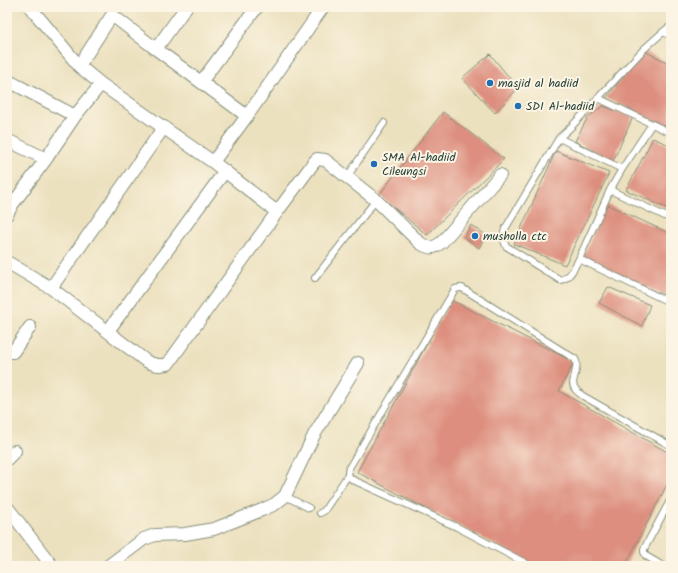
<svg xmlns="http://www.w3.org/2000/svg" width="678" height="573" font-family="Kalam,sans-serif">
<style>
.building{fill:#dd8e7e}
.lines{fill:none;stroke-linecap:round;stroke-linejoin:round}
.service-casing{stroke:#868f7a;stroke-width:8}
.minor-casing{stroke:#868f7a;stroke-width:14}
.service{stroke:#fff;stroke-width:6}
.minor{stroke:#fff;stroke-width:12}
.poi-dot{fill:#1f6fb2;stroke:#fcf5e5;stroke-width:1.5}
.labels{text-anchor:middle;stroke-width:4;stroke-linejoin:round;paint-order:stroke}
.poi-label{font-size:12px;fill:#1f3d34;stroke:#fcf5e5;text-anchor:start}
</style>
<rect width="100%" height="100%" fill="#fcf5e5"/>
<filter id="ink" filterUnits="userSpaceOnUse"><feTurbulence type="fractalNoise" baseFrequency=".025" numOctaves="2"/><feDisplacementMap in="SourceGraphic" scale="8" xChannelSelector="R" yChannelSelector="G"/><feConvolveMatrix kernelMatrix="1 2 1 2 8 2 1 2 1" color-interpolation-filters="sRGB"/></filter>
<filter id="wash" filterUnits="userSpaceOnUse"><feTurbulence type="fractalNoise" baseFrequency=".012" numOctaves="4" result="noise"/><feDisplacementMap in="SourceGraphic" scale="16" xChannelSelector="R" yChannelSelector="G"/><feGaussianBlur stdDeviation="0.9" result="paint"/><feColorMatrix in="noise" values="0 0 0 0 0 0 0 0 0 0 0 0 0 0 0 0 0 1.4 0 .05"/><feComposite in="paint" operator="in"/></filter>
<g filter="url(#wash)">
<rect width="100%" height="100%" fill="#ece1bf"/>
<g id="blocks">
<path class="building" d="M644,51l27,13v65l-65,-31z
M490,54l28,34 -23,25 -33,-35z
M603,106l30,11 -20,44 -38,-20 13,-24z
M443,112l61,47 -77,76 -48,-40z
M653,138l18,8v64l-45,-20z
M556,151l53,22 -44,92 -51,-21z
M606,204l65,30v65l-88,-42z
M471,225l15,10 -7,13 -15,-11z
M608,287l42,18 -8,21 -43,-23z
M451,300l123,62 -15,29 112,63v23l-45,87 5,2h-96l-178,-94z"/>
</g>
</g>
<g filter="url(#ink)">
<use href="#blocks" fill-opacity="0" stroke="#868f7a" stroke-width="1"/>
<g class="lines">
<defs>
<path id="service" d="M663,32l8,-6
M598,98l46,-49 19,-17 8,4
M559,138l13,-12 26,-28 54,26
M622,169l30,-45 19,9
M347,177l37,-54
M671,219l-61,-29 -31,69 92,44
M579,259c-5,8 -8,19 -19,21l-54,-34c-3,-6 -3,-11 -1,-17l54,-91 63,31 -12,21
M315,278l61,-78
M285,496l24,12
M320,513l4,-2 24,-36
M531,566l-74,-39 -104,-47c-5,-3 -6,-7 -4,-12l106,-179 5,-1h2l113,71c4,6 -1,16 -2,24 0,6 5,9 10,13l88,50
M663,566l-17,-10 -2,-4v-3l27,-50"/>
<path id="minor" d="M156,49l30,-42
M79,66l33,-51 44,34 91,67
M7,80l68,36
M201,82l56,-75
M7,140l39,19
M213,162l34,-46 76,-109
M277,212l38,-51 2,-2 8,1 4,3 47,37 44,43c10,6 13,6 22,-1l58,-67
M7,214l5,-9 34,-46 29,-43 26,-32
M7,262l44,26 95,73c8,4 13,5 22,3l7,-10 102,-142 -64,-50 -112,-78 -22,-18 -49,-59
M51,288l113,-161
M108,331l117,-160
M7,351l6,1 17,-25
M7,459l8,-8
M7,507l45,59
M108,566l36,-27 11,-4 30,-1 29,-5 48,-19 13,-6 10,-8 29,-61 44,-72"/>
</defs>
<use href="#service" class="service-casing"/>
<use href="#minor" class="minor-casing"/>
<use href="#service" class="service"/>
<use href="#minor" class="minor"/>
</g>
</g>
<g class="poi-dot">
<circle cx="490" cy="83" r="4"/>
<circle cx="518" cy="106" r="4"/>
<circle cx="374" cy="164" r="4"/>
<circle cx="475" cy="236" r="4"/>
</g>
<g class="labels">
<g class="poi-label">
<text x="498" y="87">masjid al hadiid</text>
<text x="526" y="110">SDI Al-hadiid</text>
<text x="382" y="161">SMA Al-hadiid<tspan x="382" dy="14">Cileungsi</tspan></text>
<text x="483" y="240">musholla ctc</text>
</g>
</g>
<rect width="678" height="573" fill="none" stroke="#fcf5e5" stroke-width="24"/>
</svg>
